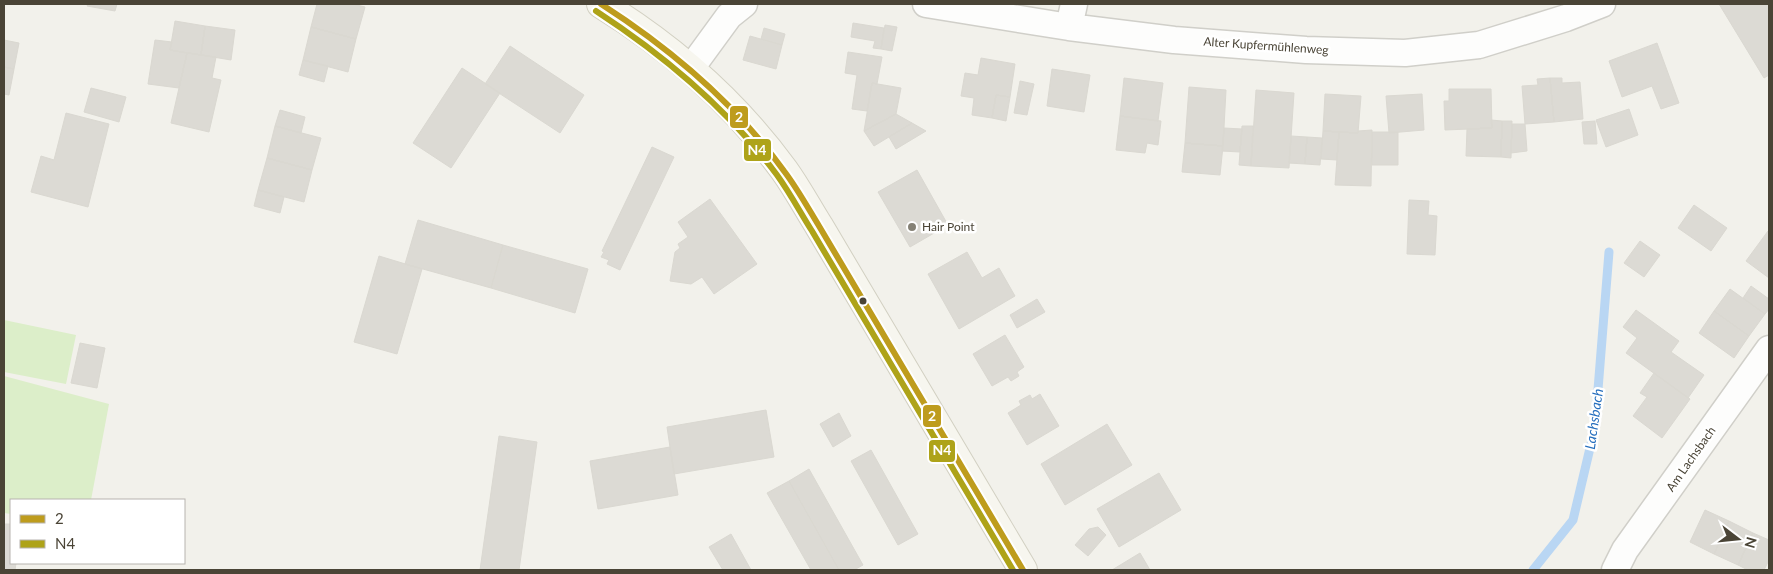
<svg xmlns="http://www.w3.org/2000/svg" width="1773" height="574" font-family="Lato,sans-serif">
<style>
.green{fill:#dceec9}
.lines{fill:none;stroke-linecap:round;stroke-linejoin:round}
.stream{stroke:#b9d6f3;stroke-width:9}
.building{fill:#dcdad4;stroke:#dad8d1}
.street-casing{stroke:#d0cfc9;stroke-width:29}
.secondary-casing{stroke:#d2d0c2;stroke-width:30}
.street{stroke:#fdfdfc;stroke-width:26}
.secondary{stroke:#f7f6ef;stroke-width:28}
.bus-1-casing{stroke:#fff;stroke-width:10}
.bus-2-casing{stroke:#fff;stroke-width:10}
.bus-1{stroke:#be9c1d;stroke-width:6}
.bus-2{stroke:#aea319;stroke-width:6}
.poi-dot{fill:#858175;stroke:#fff;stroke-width:2}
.bus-dot{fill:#4a4436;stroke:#fff;stroke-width:2}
.labels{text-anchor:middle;stroke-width:5;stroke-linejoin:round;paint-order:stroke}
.street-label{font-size:12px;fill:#4a4436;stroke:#fff}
.poi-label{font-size:12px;fill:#4a4436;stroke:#fff;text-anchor:start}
.water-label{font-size:14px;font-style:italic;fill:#266fbe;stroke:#fff}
.line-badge{stroke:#fff;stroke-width:2}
.badge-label{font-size:14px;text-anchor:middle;font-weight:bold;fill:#fff}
</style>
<rect width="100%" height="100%" fill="#f2f1eb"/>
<path class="green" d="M4,320l72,15 -10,49 -62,-12z
M4,376l105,28 -18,96h-80v14l-7,-1z"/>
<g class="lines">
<path class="stream" d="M1533,570l40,-50 22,-93 14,-175"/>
</g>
<path class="building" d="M88,4h29l-2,7 -28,-5z
M317,4h36l12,3 -9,32 -45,-12z
M1719,4h50v71l-5,3z
M175,21l30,5 -4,29 -31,-5z
M853,23l31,5 -3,21 -8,-1 2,-7 -24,-4z
M885,25l12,2 -5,24 -11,-2z
M205,26l30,4 -4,30 -30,-5z
M311,27l45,12 -8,33 -45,-12z
M764,28l21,6 -3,11 -21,-6z
M750,36l32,9 -6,24 -33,-9z
M4,40l15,3 -5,26 -10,-2z
M155,40l17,2 -2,8 17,3 -8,35 -31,-4z
M1657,43l22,60 -18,6 -9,-23 -30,11 -13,-36z
M510,46l74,49 -24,38 -75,-49z
M848,52l34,5 -5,27 -5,-1 -5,28 -15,-2 5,-34 -12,-2z
M187,53l29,4 -4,21 9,2 -12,52 -38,-9z
M981,58l34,6 -5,33 -14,-2 -4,23 -20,-3 2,-17 -13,-2 4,-23 13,2z
M303,60l25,6 -4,16 -25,-7z
M4,67l10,2 -5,26 -5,-1z
M462,68l38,25 -49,75 -38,-25z
M1052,69l38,6 -6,37 -37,-6z
M1124,78l39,5 -5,38 -38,-5z
M1550,78h12v5l18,-1 3,37 -29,3z
M1550,78l4,44 -29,2 -3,-38 16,-1 -1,-6z
M1020,81l14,3 -7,31 -13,-2z
M872,83l29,5 -5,26 -32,17z
M1189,87l37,3 -3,56 -38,-3z
M91,88l35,9 -7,25 -35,-10z
M1449,89h42l1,39 -47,2 -1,-29h5z
M1256,90l38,3 -5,75 -38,-2z
M1325,94l36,2 -3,37 -35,-2z
M1422,94l2,36 -35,3 -3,-37z
M996,95l14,2 -4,24 -14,-3z
M1629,109l9,26 -32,12 -10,-27z
M280,110l25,7 -4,16 -26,-7z
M66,113l43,11 -21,83 -57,-15 10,-36 13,4z
M896,114l16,9 -38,23 -10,-15z
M1120,116l41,5 -3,24 -11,-2 -2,10 -29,-3z
M1491,120l11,1 -1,36 -35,-1 1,-27 25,-1z
M1502,121h10l-1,37 -10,-1z
M1595,121l2,23h-13l-2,-22z
M912,123l14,8 -30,18 -7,-12z
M1512,124h13l2,27 -16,2z
M275,126l46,12 -9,32 -45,-12z
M1242,126h11l-2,40 -12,-1z
M1224,128l18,1 -2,23 -18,-1z
M1372,130l-1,56 -36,-1 4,-53 19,1v-2z
M1323,131l16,1 -2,28 -16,-1z
M1372,132h26v33h-26z
M1291,136l16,1 -2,27 -16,-1z
M1307,137l15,1 -2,27 -15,-1z
M1185,143l38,3 -3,29 -38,-3z
M652,147l22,10 -54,113 -13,-6 2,-4 -8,-3 3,-5 -2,-1z
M267,158l45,12 -8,32 -46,-12z
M917,170l31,55 -38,22 -32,-55z
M258,190l26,7 -4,16 -26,-7z
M710,199l47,65 -43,30 -12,-17 -11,7 -21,-3 5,-29 5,-4 -2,-4 10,-7 -10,-15z
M1409,200l20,1 -1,14 9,1 -2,39 -28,-1z
M1694,205l33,23 -16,23 -33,-23z
M418,220l85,25 -12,43 -86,-24z
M1768,231l1,1v46l-23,-17z
M1640,241l20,14 -16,22 -20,-14z
M503,245l85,24 -13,44 -84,-25z
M967,252l15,26 17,-10 16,28 -56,33 -31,-55z
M379,256l43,13 -25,85 -43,-12z
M1751,286l18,13v10l-4,5 -22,-16z
M1730,289l35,25 -16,22 -35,-25z
M1037,299l8,13 -28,16 -7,-13z
M1636,310l43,31 -8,11 33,23 -16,23 -62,-45 11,-15 -14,-11z
M1714,311l35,25 -15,22 -35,-25z
M1005,335l19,32 -7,5 2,4 -8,5 -3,-4 -16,9 -19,-32z
M80,343l25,5 -8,40 -26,-5z
M1654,373l36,26 -28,39 -29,-22 14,-19 -7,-4z
M1040,394l19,32 -32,19 -19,-32 13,-8 -2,-4 11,-6 2,4z
M766,410l8,47 -100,17 -7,-47z
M839,413l12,23 -18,11 -13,-23z
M1107,424l25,41 -67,40 -24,-41z
M499,436l38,6 -18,128h-39z
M670,447l8,48 -80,14 -8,-48z
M871,450l47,84 -20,11 -47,-84z
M809,469l54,96 -9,5h-15l-50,-89z
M1159,473l22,37 -62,37 -22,-38z
M789,481l50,89h-28l-44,-77z
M1705,510l24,11 -15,33 -24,-12z
M1729,521l24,12 -15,32 -24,-11z
M4,524h7v39h5l-1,7h-11z
M1098,527l8,8 -18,21 -13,-11 14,-16z
M1753,533l16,7v20l-5,10h-16l-10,-5z
M731,534l20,36h-28l-14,-23z
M1140,553l10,17h-38z"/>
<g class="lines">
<defs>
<path id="street" d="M926,4l143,23 105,13 132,10 99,3 74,-8 87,-27 36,-14
M1069,27l5,-23
M691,68l38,-52 15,-12
M1615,570l10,-20 144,-201"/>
<path id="secondary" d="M601,4c70,43 134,99 183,166 13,18 23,37 35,56l204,344"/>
</defs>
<use href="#street" class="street-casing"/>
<use href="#secondary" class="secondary-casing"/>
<use href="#street" class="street"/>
<use href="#secondary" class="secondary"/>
<defs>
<path id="bus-1" d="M601,4c70,45 134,99 183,167 13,17 24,37 35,55l204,344"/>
<path id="bus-2" d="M596,11c69,45 132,98 181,164 13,18 23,37 35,56l201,339"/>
</defs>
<use href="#bus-1" class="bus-1-casing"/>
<use href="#bus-2" class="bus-2-casing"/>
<use href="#bus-1" class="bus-1"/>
<use href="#bus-2" class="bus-2"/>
</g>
<circle class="poi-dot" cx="912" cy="227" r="5"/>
<circle class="bus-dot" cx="863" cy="301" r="4.5"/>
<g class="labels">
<g class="street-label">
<text transform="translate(1266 46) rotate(4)" y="4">Alter Kupfermühlenweg</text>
<text transform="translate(1691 459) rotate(-55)" y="4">Am Lachsbach</text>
</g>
<g class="poi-label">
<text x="922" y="231">Hair Point</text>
</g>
<g class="water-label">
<text transform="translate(1594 419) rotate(-82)" y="5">Lachsbach</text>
</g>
</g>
<g class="line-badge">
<rect x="729" y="105" width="20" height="24" rx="5" fill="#be9c1d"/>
<rect x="743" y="138" width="29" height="24" rx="5" fill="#aea319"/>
<rect x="922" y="404" width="20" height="24" rx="5" fill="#be9c1d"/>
<rect x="928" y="439" width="28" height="24" rx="5" fill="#aea319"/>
</g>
<g class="badge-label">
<text x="739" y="122">2</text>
<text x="757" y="155">N4</text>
<text x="932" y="421">2</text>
<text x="942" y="455">N4</text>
</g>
<rect width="1773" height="574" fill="none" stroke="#4a4436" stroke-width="10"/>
<rect x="10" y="499" width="175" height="65" fill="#ffffff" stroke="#b7b4af"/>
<rect x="20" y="515" width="25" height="8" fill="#be9c1d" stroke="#b7b4af"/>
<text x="55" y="524" font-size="15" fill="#4a4436">2</text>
<rect x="20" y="540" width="25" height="8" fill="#aea319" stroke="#b7b4af"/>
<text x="55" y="549" font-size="15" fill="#4a4436">N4</text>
<g transform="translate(1738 539) rotate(106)" stroke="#ffffff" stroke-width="4" paint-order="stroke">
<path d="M0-4L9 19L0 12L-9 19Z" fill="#4a4436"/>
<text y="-8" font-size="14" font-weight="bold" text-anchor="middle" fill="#4a4436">N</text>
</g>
</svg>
